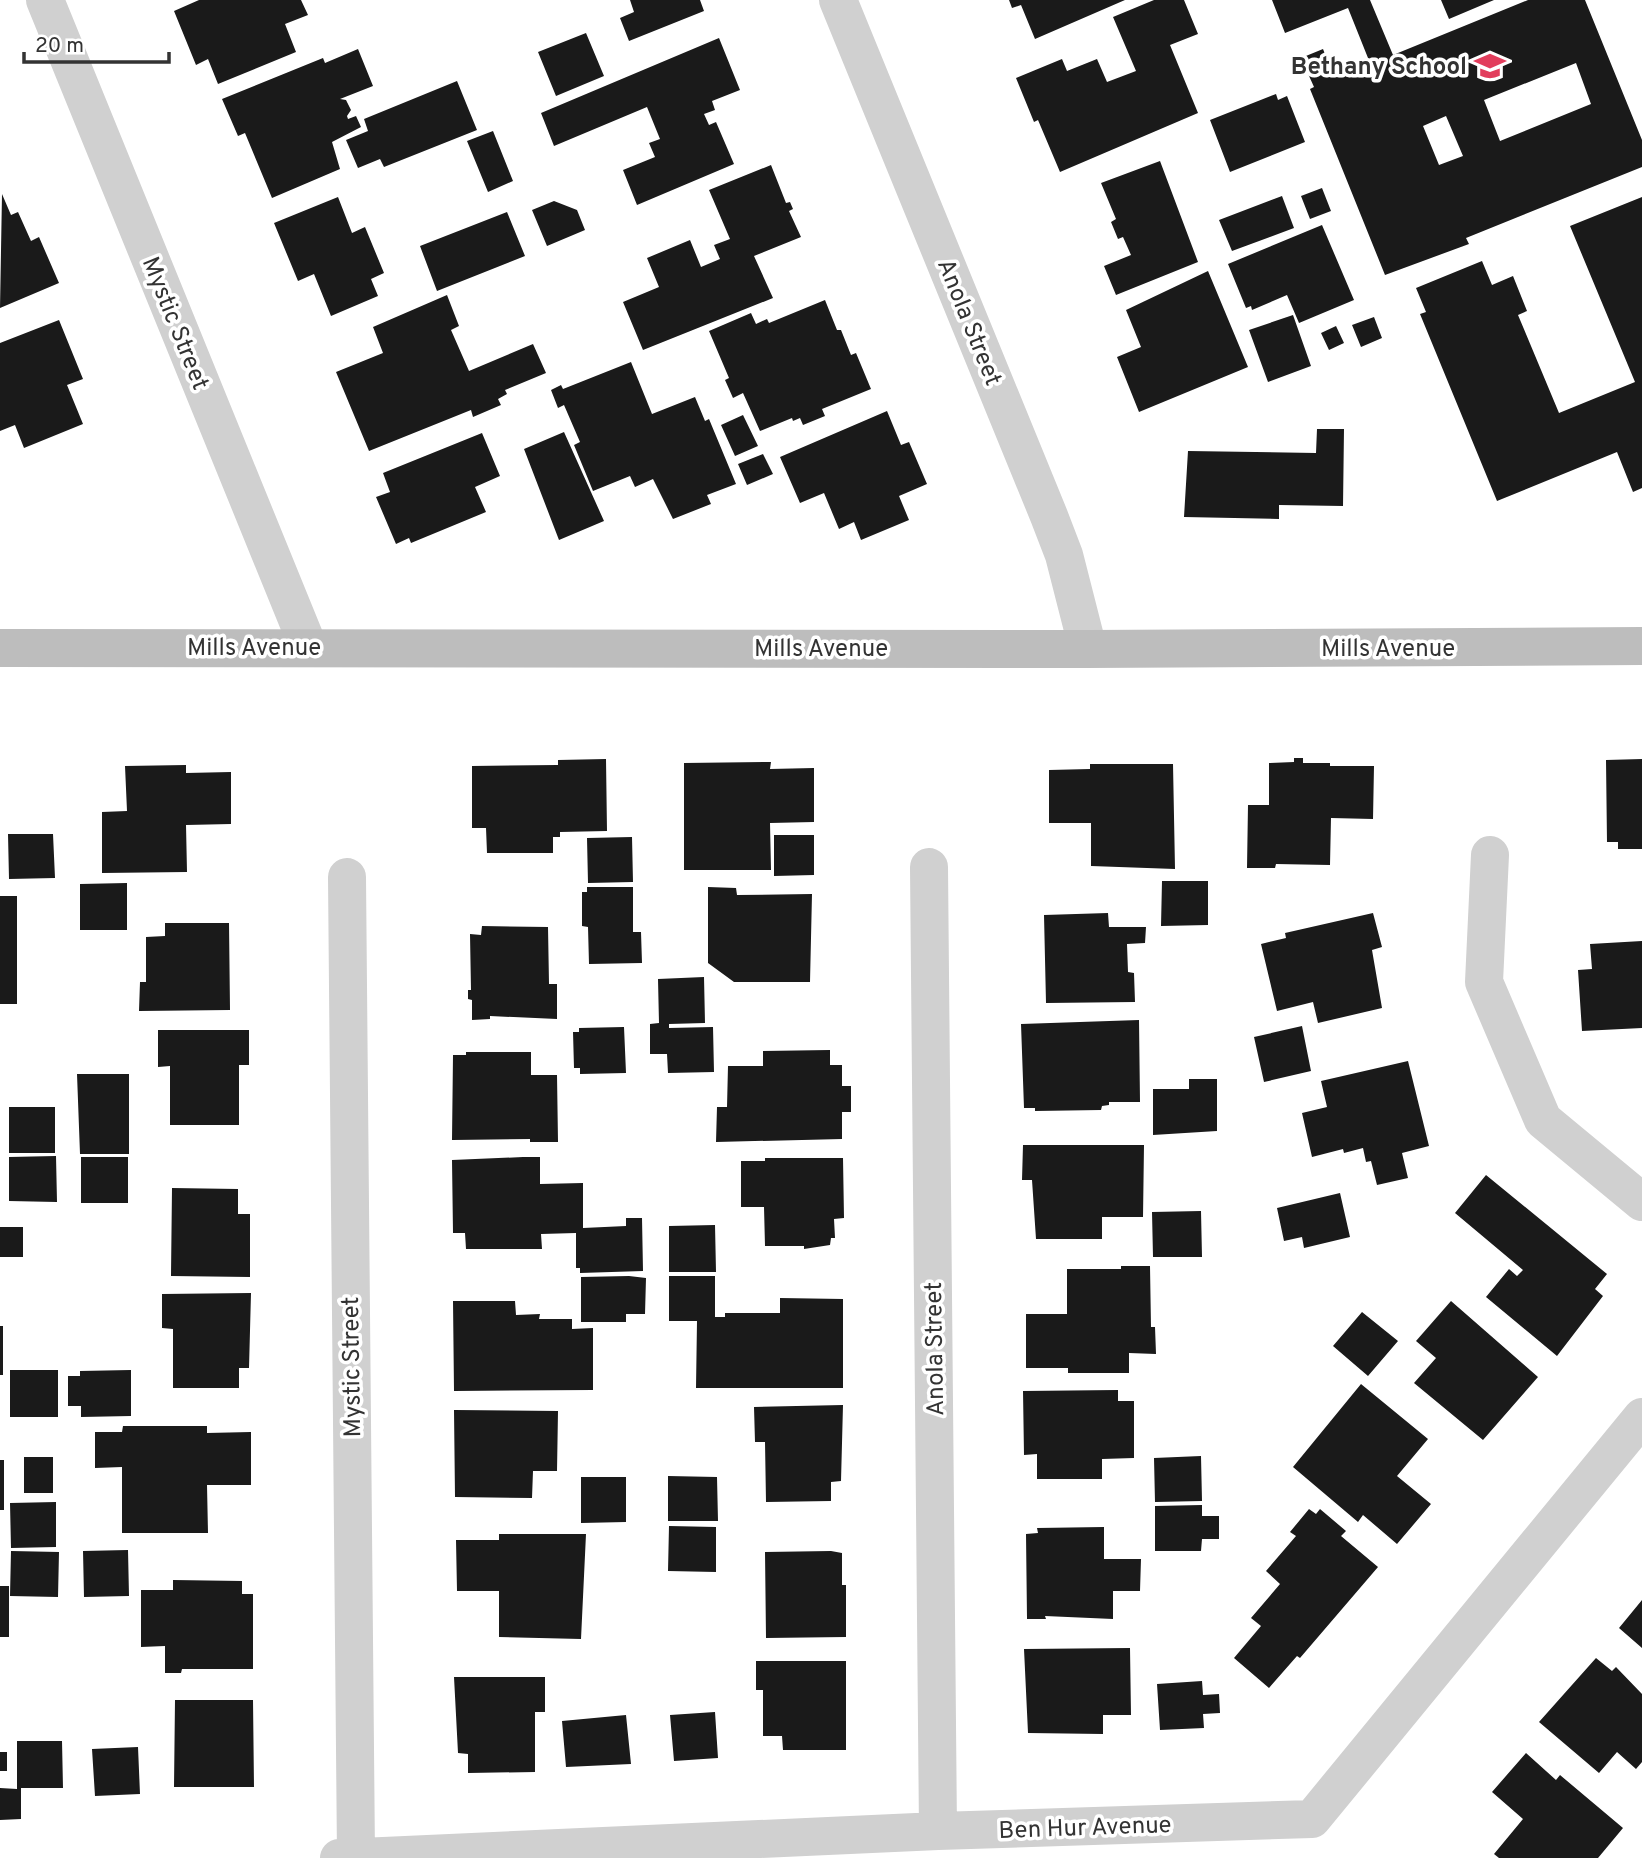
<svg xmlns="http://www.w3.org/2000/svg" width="1642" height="1858" font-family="Overpass,sans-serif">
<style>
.building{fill:#1a1a1a;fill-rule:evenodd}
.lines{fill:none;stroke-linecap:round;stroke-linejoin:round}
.street{stroke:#d0d0d0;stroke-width:38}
.secondary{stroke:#bdbdbd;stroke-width:38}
.labels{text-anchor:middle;stroke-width:7;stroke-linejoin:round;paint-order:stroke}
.poi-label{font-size:24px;font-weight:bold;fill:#333;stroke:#fff;text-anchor:end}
.street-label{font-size:24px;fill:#333;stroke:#fff}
</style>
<rect width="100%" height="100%" fill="#fff"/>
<path class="building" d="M199,0h102l7,15 -23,9 11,28 -78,32 -10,-25 -12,6 -22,-54z
M630,0h70l4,11 -75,30 -9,-23 14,-6z
M1009,0h116l-90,39 -14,-34 -9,3z
M1154,0h30l14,34 -28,11 28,68 -138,59 -22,-52 -4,2 -18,-44 46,-19 5,12 30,-12 10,23 29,-11 -23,-54z
M1272,0h98l23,55 135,-55h57l57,140v27l-176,71 3,6 -84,31 -75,-186 4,-2 -13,-29 22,-9 11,28 36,-14 -22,-55 -63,25zM1576,63l15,41 -91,37 -16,-41zM1446,116l17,40 -24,9 -16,-39z
M1441,0h53l-45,19z
M586,33l18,43 -48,20 -18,-44z
M719,38l21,52 -28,11 3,9 -11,4 5,11 7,-3 18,42 -97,41 -14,-35 32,-13 -6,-14 11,-4 -13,-32 -93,39 -13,-33z
M358,49l15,37 -33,13 6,1 5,10 -4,6 1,3 8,-3 5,11 -29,15 8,27 -68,29 -27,-65 -7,3 -16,-37 101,-41 2,5z
M457,81l20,49 -93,37 -4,-8 -22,9 -12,-28 22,-9 -4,-12z
M1276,94l2,6 9,-4 18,46 -75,30 -20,-52z
M493,131l20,50 -25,11 -21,-51z
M1160,161l38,101 -82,33 -12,-29 27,-11 -8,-18 -5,2 -7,-17 5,-3 -15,-36z
M771,165l15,38 4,-1 3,7 -4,2 12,26 -47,19 19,42 -130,52 -20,-48 36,-15 -12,-29 43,-18 11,27 19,-8 -6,-14 16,-6 -21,-49z
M1322,188l9,23 -21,8 -9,-23z
M2,194l9,21 7,-3 13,29 8,-4 20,46 -59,25z
M1282,196l12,32 -62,23 -13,-31z
M338,197l14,36 13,-6 19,46 -13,6 7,17 -47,20 -17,-42 -16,7 -24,-58z
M1642,197v291l-9,4 -16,-40 -120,49 -77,-187 6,-2 -10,-24 66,-27 10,24 21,-9 14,35 -9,4 41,98 76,-31 -65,-156z
M554,201l23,9 8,20 -38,16 -15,-36z
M507,212l18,44 -88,35 -17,-45z
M1322,225l32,75 -55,23 -12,-28 -35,15 -1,-4 -5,2 -18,-44z
M1208,271l40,96 -109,45 -22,-55 24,-10 -15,-37z
M447,295l12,31 -8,4 18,41 64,-27 13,29 -41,17 2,4 -9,5 3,6 -28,12 -2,-7 -102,41 -33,-79 47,-19 -10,-26z
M825,300l12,30h4l10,25 5,-2 15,36 -49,20 3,7 -22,9 -3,-7 -7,3 -1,-3 -32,13 -17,-38 -10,5 -8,-18 4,-2 -20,-47 42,-18 5,11 11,-5 2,4z
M1293,315l18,51 -43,16 -19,-52z
M1374,317l8,21 -21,9 -9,-22z
M59,320l24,59 -16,6 16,39 -59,24 -9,-23 -15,6v-88z
M1336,326l8,17 -15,7 -8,-17z
M631,362l21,52 43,-17 10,24 4,-2 27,65 -29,11 4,9 -38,15 -20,-40 -18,8 -5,-11 -37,15 -19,-46 6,-3 -16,-37 -6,3 -7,-18 10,-5 2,4z
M887,411l14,34 8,-3 18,42 -28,12 10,24 -48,20 -7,-18 -15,7 -15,-36 -24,10 -20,-46z
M743,415l15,31 -23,10 -14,-31z
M1317,429h27l-1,77 -64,-1v14l-95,-2 4,-66 128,2z
M564,432l40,89 -45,19 -35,-91z
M482,433l18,43 -25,11 11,25 -75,31 -2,-5 -13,6 -20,-47 14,-5 -7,-19z
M763,454l10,20 -26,11 -9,-21z
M1294,758h9v5h27v3h44l-1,53 -42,-1 -1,47 -54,-1 -1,4h-28l1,-63h21v-42l25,-1z
M606,759l1,72 -47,1v5h-7v16h-66l-1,-25h-14v-62l86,-1v-5z
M1642,759v90h-24v-7h-11l-1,-82z
M771,762l-1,7 44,-1v54l-44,1 1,47h-87v-107z
M1090,764h83l2,105 -84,-3v-43h-42v-53l41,-1z
M186,765v8l45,-1v52l-45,1 1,47 -85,1v-61l25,-1 -2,-45z
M8,834h45l2,44 -46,1z
M774,835h40v40l-40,1z
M632,837l1,45 -45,1 -1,-45z
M1162,881h46v44l-47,1z
M127,883v47h-47v-46z
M587,887h46v45h8l1,31 -53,1 -1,-37 -6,-1v-34h5z
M708,887l28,1 1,7 75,-1 -2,88h-76l-26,-19z
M0,896h17v108h-17z
M1108,913l1,14h37l-1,16 -18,1 1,28 6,1 1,29 -89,1 -2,-88z
M1373,913l9,34 -10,3 10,58 -64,15 -5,-21 -36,9 -16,-67 25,-6 -1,-5z
M165,923h64l1,87 -91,1 1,-29h6v-45l19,-1z
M482,926l66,1 1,57h8v35l-67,-3v3l-18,1v-20l-4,-1v-9h3l-1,-56 11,1z
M1642,941v87l-60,3 -4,-61 14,-1 -2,-25z
M704,977l1,46 -36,1v4l44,-1 1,45 -46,1 -1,-19h-17v-30l9,-1 -1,-44z
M1139,1020l1,82h-31v3l-7,1 -1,4 -66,1v-3h-11l-3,-84z
M1302,1026l9,45 -47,11 -10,-45z
M624,1027l2,46 -46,1v-6h-6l-1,-36h6v-4z
M158,1030h91v35h-10v60h-69v-59l-12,1z
M830,1050v15h12v21h9v26h-9v27l-126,3 1,-35h10l1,-41h35v-15z
M466,1052h65v23h26l1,67h-28v-3l-78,1 1,-85h13z
M1408,1061l21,85 -27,7 6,25 -31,7 -6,-24 -5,1 -3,-14 -19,5 -1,-4 -31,8 -10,-44 25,-6 -6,-26z
M77,1074h52v80h-49z
M1189,1079h28v52l-64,4v-46h36z
M9,1107h46v46h-46z
M1023,1145h121l-1,72h-41v22h-66l-4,-59h-10z
M56,1156l1,46 -48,-1v-44z
M81,1157h47v46h-47z
M523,1157h17v27l43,-1v45l43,-2v-8h16l1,53 -63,2v-5h-4v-35l-35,1 1,15h-76l-1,-16h-12l-1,-73z
M765,1158h78l1,60 -10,1 1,19h-4l-1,7 -26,4v-3h-39l-1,-39h-23v-46h24z
M1486,1175l121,99 -12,15 8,7 -46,60 -71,-59 23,-28 8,7 6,-6 -68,-57z
M172,1188l66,1v25h12v63l-79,-1z
M1340,1193l10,44 -46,11 -2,-11 -18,4 -7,-33z
M1201,1211l1,46h-49l-1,-45z
M715,1225l1,47h-47v-46z
M0,1227h23v30h-23z
M1121,1266h29l1,61h4l1,27 -27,-1v20h-61v-5h-42v-54h41v-45h54z
M629,1276l17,2 -1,36h-19v8h-45v-45z
M669,1276h46v41h10v-4h55v-15l63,1v89h-147l1,-67h-28z
M251,1293l-2,75h-10v20h-66v-59l-11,-1v-34z
M453,1301h62l1,14 24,-1 -1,5h33v10l21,-1v62l-139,1z
M1451,1301l87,76 -55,63 -69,-57 22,-25 -20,-17z
M1362,1312l36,29 -30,35 -35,-30z
M0,1326h3v49h-3z
M10,1370h48v47h-48z
M131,1370v46l-50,1v-11h-13v-30h12v-5z
M1361,1384l67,55 -31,37 34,28 -34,40 -34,-29 -5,7 -65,-55z
M1118,1390v11h16v57l-32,1v20h-65v-25l-13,1 -1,-64z
M843,1405l-2,76 -10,1v19l-65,1 -1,-60h-10l-1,-35z
M454,1410l104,1 -1,60h-24l-1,27 -77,-1z
M123,1426h84v7l44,-1v53h-44l1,48h-86v-66l-27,1v-36h27z
M1201,1456l1,45 -47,1 -1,-44z
M24,1457h29v36h-29z
M0,1460h4v50h-4z
M668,1476l49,1 1,44h-50z
M581,1477h45v45l-45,1z
M56,1502v45l-45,1 -1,-45z
M1202,1505v11h17v23h-17l-1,12h-46v-45z
M1309,1509l7,5 4,-5 26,22 -5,5 37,31 -78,91 -3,-2 -28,32 -35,-30 27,-32 -10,-8 29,-34 -14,-13 30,-35 -6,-4z
M669,1526l47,1v45l-48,-1z
M1104,1527v32h37l-1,32h-27v28l-68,-3 1,3h-19l-1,-85 12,-1 -1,-5z
M499,1534h87l-5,105 -82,-2v-46h-42l-1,-51h43z
M128,1550l1,46 -45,1 -1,-46z
M11,1551l48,1 -1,45 -48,-1z
M831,1551l11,2v32h4v52l-80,1 -1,-86z
M173,1580l69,1v13h11v75h-71l-1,4h-16v-27l-24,1v-57h32z
M0,1586h9v51h-9z
M1642,1600v48l-23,-20z
M1130,1648l1,67h-28v19l-75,-1 -4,-84z
M1596,1658l16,13 4,-4 26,27v68l-6,7 -19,-17 -18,21 -60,-51z
M756,1661h90v89h-63l-1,-14h-19v-46h-7z
M454,1677h91v35h-10v60l-67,1v-19l-10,-1z
M1202,1681l1,14 16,-1 1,19 -17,1 1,14 -44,2 -3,-46z
M175,1700h78l1,87h-80z
M715,1712l3,46 -44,3 -4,-46z
M626,1715l5,49 -65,3 -4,-46z
M17,1741h45l1,47h-42v31l-21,1v-32l17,1z
M138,1747l2,47 -45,2 -3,-47z
M0,1752h7v19h-7z
M1526,1753l30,27 4,-5 63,53 -25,30h-99l-5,-4 29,-35 -31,-27z"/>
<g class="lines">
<path class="street" d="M45,0l263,646
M838,0l211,516 15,39 24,94
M1490,855l-6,127 59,138 99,82
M929,867l9,964
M347,877l9,980
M339,1858l599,-27 374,-12 330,-402"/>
<path class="secondary" d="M0,648l1088,1 554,-3"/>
</g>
<defs>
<symbol id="school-bare" viewBox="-9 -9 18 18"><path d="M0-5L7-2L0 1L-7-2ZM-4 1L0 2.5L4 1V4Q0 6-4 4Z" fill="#e23d5c" stroke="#fff" stroke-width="2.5" paint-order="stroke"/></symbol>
</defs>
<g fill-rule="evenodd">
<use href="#school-bare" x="1468" y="44" width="44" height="44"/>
</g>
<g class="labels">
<g class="poi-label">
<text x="1467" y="74">Bethany School</text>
</g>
<g class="street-label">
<text transform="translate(970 322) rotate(68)" y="8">Anola Street</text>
<text transform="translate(176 323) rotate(68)" y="8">Mystic Street</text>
<text x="254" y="655">Mills Avenue</text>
<text x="821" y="656">Mills Avenue</text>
<text x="1388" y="656">Mills Avenue</text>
<text transform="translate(934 1349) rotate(-91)" y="8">Anola Street</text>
<text transform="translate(351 1367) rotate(-91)" y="8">Mystic Street</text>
<text transform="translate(1085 1827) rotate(-2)" y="8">Ben Hur Avenue</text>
</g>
</g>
<path d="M24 52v10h145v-10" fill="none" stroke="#333333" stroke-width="3.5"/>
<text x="35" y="52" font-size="21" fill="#333333" stroke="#ffffff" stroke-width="5" paint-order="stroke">20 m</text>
</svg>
